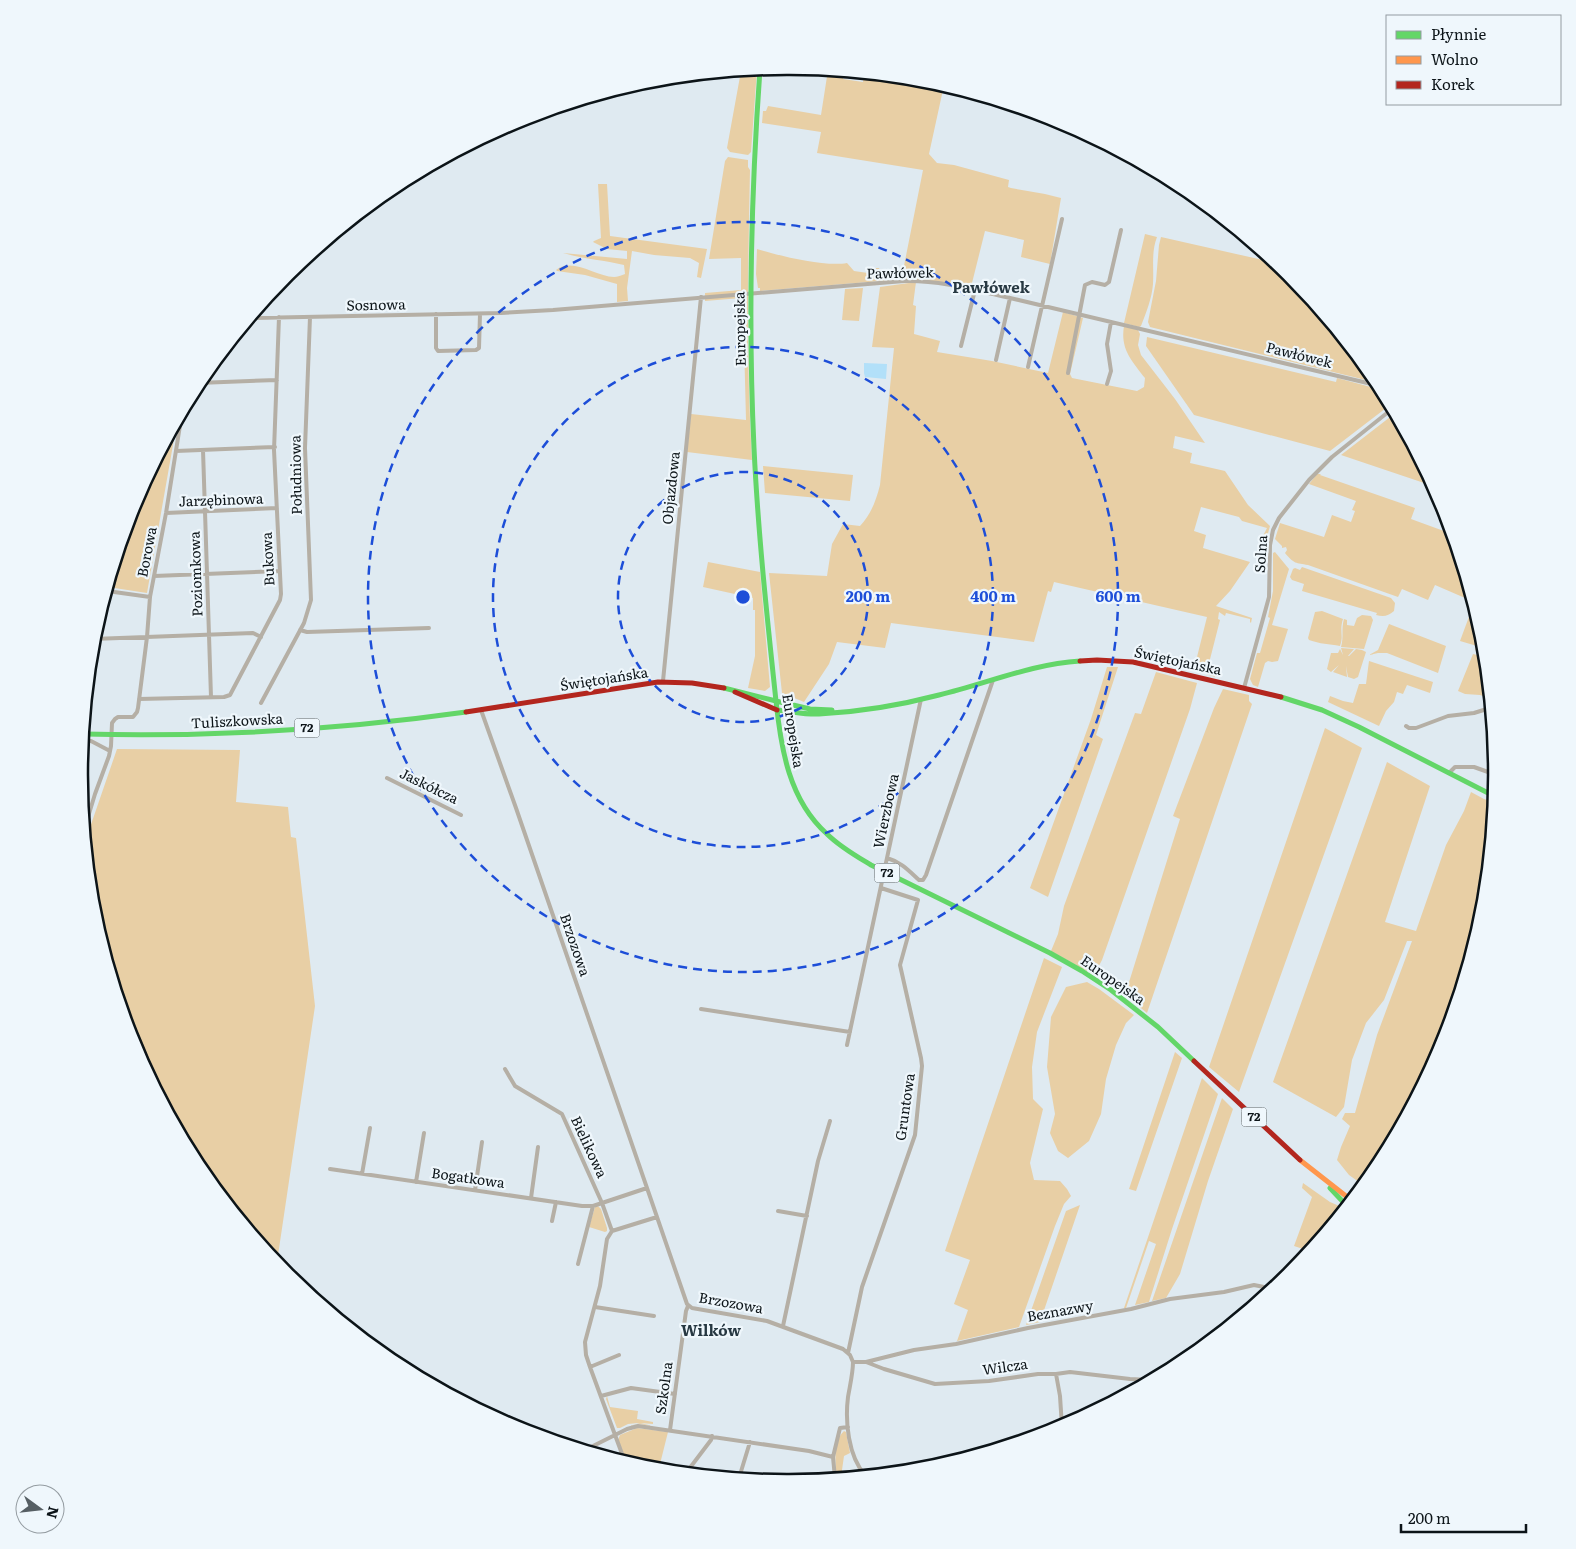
<svg xmlns="http://www.w3.org/2000/svg" width="1576" height="1549" font-family="Literata,serif">
<style>
.green{fill:#e8cfa5}
.water{fill:#b2e0f9}
.lines{fill:none;stroke-linecap:round;stroke-linejoin:round}
.street{stroke:#b5afa5;stroke-width:4}
.fast{stroke:#63d668;stroke-width:5}
.slow{stroke:#ff974d;stroke-width:5}
.jam{stroke:#b3261e;stroke-width:5}
.ring{fill:none;stroke:#1d4ed8;stroke-width:2.5;stroke-dasharray:9 6}
.labels{text-anchor:middle;stroke-width:4.5;stroke-linejoin:round;paint-order:stroke}
.shield{fill:#eff7fc;stroke:#50585c;stroke-width:1}
.shield-label{font-size:12px;font-weight:bold;fill:#0c1418}
.street-label{font-size:14px;fill:#0c1418;stroke:#eff7fc}
.neighbourhood-label{font-size:15px;font-weight:bold;fill:#273842;stroke:#eff7fc}
.rim{fill:none;stroke:#0c1418;stroke-width:2.5}
.centre{fill:#1d4ed8;stroke:#eff7fc;stroke-width:2.5}
.ring-label{font-size:15px;text-anchor:middle;font-weight:bold;fill:#1d4ed8;stroke:#eff7fc;stroke-width:4.5;stroke-linejoin:round;paint-order:stroke}
</style>
<rect width="100%" height="100%" fill="#dfeaf1"/>
<path class="green" d="M757,69l-6,83 -3,3 -18,-3 -3,-4 14,-77z
M828,70l16,2 -1,7 20,3 1,-8 62,6 18,5 -15,69 8,9 17,2 55,15 -1,7 3,1 34,6 16,4 -11,66 -29,-7 3,-17 -39,-9 -14,56 -66,-8 -145,12v-3h-2l-2,-14 1,-25c23,7 68,18 90,14l7,8 14,2 6,-5h5l4,10 19,-2 21,-106 -106,-17 4,-21 -59,-9 1,-12h3l2,-5 53,9z
M728,157l20,3v7l2,3c-2,97 -4,193 2,290l-65,-8 4,-38 55,6 -3,-118 -2,-4 -36,3v-8l36,-3v-32l-32,1 16,-98z
M598,184h9l3,52 97,13 -6,29 -4,-1 2,-14 -9,-5 -36,-3 -22,-4 -5,37 1,13 -11,1v-18l-32,-9 -28,-4 -1,-1c17,-13 40,7 58,7 3,0 8,-2 11,-3l-1,-9c-20,-5 -41,-6 -61,-12l64,6v-8l-20,-2 -14,-7 1,-1 7,-3z
M1145,234l12,3c-6,16 -3,30 -4,47 -1,14 -7,29 -12,42l-2,1 -15,-4z
M1161,237l115,26 13,11 89,109 -228,-56 -2,-5 8,-41 3,-36z
M916,282l-3,23 3,1 -2,28 26,7 -3,11 55,9 56,12 15,-61 20,6 -13,56 2,4 65,13 7,-4 1,-9c-13,-17 -25,-29 -21,-52l14,4 2,4 -2,11 3,10 34,44 30,44 -30,-7 -2,12 19,5 -2,10 35,8 23,34 22,21 -5,18h-6l8,-16 -25,-7 -3,-4 -38,-10 -7,24 12,4 -3,13 47,14 -20,29 -14,15 36,12 -1,5 -1,-1v-3l-24,-6 -1,3 -6,-4 -1,7 2,1 -13,51 8,3v3l-12,-4v-2l-9,-2 13,-52 -153,-35 -3,10 -3,-1 -14,51 -143,-19 -6,25 -48,-6 -8,22 -25,38 -22,-9 -13,-120 58,3 5,-32 11,-20 17,2c11,-12 16,-25 20,-41l14,-137 -22,-1 8,-60z
M863,288l-4,33 -17,-1 3,-31z
M1147,337l189,45 1,-4 45,12 8,15 -60,46 -136,-36 -48,-69z
M1394,414l39,72 -92,-31z
M177,422l-30,171 -39,-6 26,-84z
M763,466l90,9 -3,26 -85,-8z
M1317,474h4l-1,1 95,33 -4,11 41,15 20,67 -37,-16 -7,15 -26,-11 -4,8 -90,-32c-12,-2 -14,-1 -23,-12l2,-3 -1,-3 -4,1v-2l-7,-7 5,-16 44,14 8,-22 19,7 4,-11 -3,-1 4,-9 -47,-17z
M1275,552l14,17 -17,56 16,4 -10,32 -6,1 -4,-1 -3,2 -7,24 -5,-2 -3,-6 7,-26h3l10,-35 -2,-1 5,-26v-38z
M708,562l52,10 10,115 -5,4 -17,-3 7,-32v-46h-2v-12l-50,-11z
M1302,567l89,31 4,5 -1,8c-6,5 -10,6 -18,4l1,-2 -75,-22 2,-7 -12,-4 -2,-3 3,-8 2,-1 5,2z
M1473,606l10,31 1,16 -9,-3 2,-4 -17,-5z
M1322,611l21,8c-4,12 1,16 -3,27 -11,-2 -20,-2 -31,-6l-1,-2 7,-26z
M1362,615l9,1 2,4 -9,29 -23,-2c3,-10 0,-18 3,-28l3,1v5l7,1 3,-8z
M1389,624l57,22 -8,27 -51,-20h-9l-9,2 9,-5z
M1341,648l13,1 -6,7h1l7,-7 6,1 4,2 -8,25 -4,2 -6,-2 -2,-11 1,11 -14,-5 6,-7 -8,7 -4,-3 4,-16h7l2,-4 3,6z
M1473,654l12,3 4,41 -9,-3 -15,-1 -7,-3z
M1369,661l64,21 -3,11 -23,-8 -4,9 -6,-2 -3,10 -8,9 -7,15 -51,-24 2,-6 13,5 10,2 6,-19h7z
M1107,667h11l-22,68 7,4 -55,158 -18,-9 61,-169z
M1156,672l41,11 -7,26 -88,251 -8,15 -43,-24 7,-17 6,-28 71,-193 6,1z
M1223,689l26,6v6l3,3 -105,309 -22,-18 55,-176 -7,-3 41,-108z
M1325,728l37,20 -123,344 -30,-25z
M117,749l123,1 -4,52 52,5 3,30 5,1 19,168 -38,256 -78,-94 -65,-123 -41,-133 -7,-73z
M1387,762l43,24 -45,136 31,9 30,-86 18,-34 7,-19 13,7 10,3 -11,111 -41,133 -65,122 -14,17 -14,-10 -12,-15 4,-13 9,-21 -8,-7 3,-6h10l22,-78 35,-94h-5l-23,59 -18,23 -14,37 -8,47 -8,10 -63,-35z
M1044,958l18,9 -25,65 -5,35 1,32 10,10 -13,54 4,17 26,1 7,8 4,7 -7,8 -9,22 -36,101 -62,14 11,-31 -14,-6 16,-44 -25,-9z
M1087,982l12,7 35,26 -8,8 -10,22 -10,34 -5,35 -12,27 -21,17 -10,-7 -8,-18 5,-19 -8,-47 4,-50 15,-30z
M1175,1052l7,6 -46,133 -7,-2z
M1202,1078l16,16 -46,135 -23,73 -14,3 21,-61 -7,-3 -23,67h-2z
M1222,1098l11,11 -25,72 -28,93 -14,24 -14,3z
M1303,1183l27,19 14,6 -40,49 2,-7 -12,-4 18,-49 -10,-9z
M1080,1205l-40,117 -14,3 40,-114z
M598,1206l3,3 6,19v3l-2,1 -16,-5 6,-20z
M607,1396l3,11 28,4 -1,8 16,3v2l-13,-1 13,3 -15,-2 -9,2 11,-3h-2l-10,1 -8,4h-3l-11,-29z
M637,1428l31,4 -8,32 -16,-2 -8,3 -9,-3 -9,-22 2,-5z
M844,1431l2,1 4,21 -6,3 -3,21h-4c-2,-14 -4,-36 7,-46z"/>
<path class="water" d="M864,363l23,1 -1,15 -21,-2 -1,-4z"/>
<g class="lines">
<path class="street" d="M436,314v34l2,3 38,-1 3,-2 1,-34
M251,318l250,-5 52,-3 351,-29c36,-1 71,9 106,17l370,88
M961,346l14,-56
M996,360l14,-62
M1028,367l34,-148
M1068,373l17,-88 7,-3 13,3 4,-3 12,-52
M198,383l79,-3
M1107,384l4,-13 -4,-27 4,-22
M203,450l8,247
M176,451l99,-4
M166,513l111,-5
M154,576l126,-5
M107,591l43,6
M300,630l7,2 122,-4
M93,639l160,-6 8,4
M663,681l38,-384
M1244,688l25,-91 1,-52 3,-15 6,-12 30,-38 23,-23 60,-48
M139,699l85,-2 6,-2 50,-95 1,-6 -7,-144 5,-133
M261,703l43,-80 7,-23 -6,-152 5,-131
M481,710l35,98 171,496 5,4 75,13 76,28 7,6 3,7
M1406,726l3,2h7l32,-12 26,-3 16,-5
M83,741h8l19,10
M1449,773l6,-6h19l14,5 8,1
M387,778l74,37
M85,827l10,-33 14,-38 2,-10 1,-23 3,-4 3,-2h15l4,-5 1,-4 9,-71 3,-40 16,-84 16,-100
M887,858c14,4 22,13 32,22h4l3,-5 67,-195
M701,1009l149,23
M847,1045l74,-346
M505,1069l10,17 47,28 40,89 10,28
M330,1169l252,37h11l54,-18
M362,1174l8,-46
M416,1182l8,-49
M475,1190l7,-48
M531,1198l7,-51
M778,1211l29,5
M552,1221l4,-19
M578,1264l15,-58
M595,1307l59,9
M783,1326l35,-165 12,-40
M848,1353l14,-66 53,-152 7,-69 -1,-8 -21,-93 18,-65 -37,-12
M853,1362h13l48,-12 42,-6 72,-16 103,-19 39,-10 54,-7 30,-7 10,2 6,4
M853,1362c0,11 -3,23 -5,35 -3,24 0,59 17,78
M866,1362l18,7 51,15 54,-3 49,-7h18l14,-2 60,7 20,1
M590,1367l29,-12
M1056,1374l4,22 2,31
M601,1396l30,-8 44,6
M670,1430l16,-119 2,-5
M585,1450l42,-21 11,-3 171,25 24,6 2,21
M833,1457l7,-29 8,-1
M625,1462l-35,-95 -4,-12 -1,-13 15,-56 7,-47 5,-8 45,-14
M639,1466c11,-5 40,1 51,7
M686,1473l25,-33 1,-4
M739,1478l11,-36"/>
<path class="fast" d="M760,69c-9,126 -12,253 -6,379 4,84 13,169 22,253l34,8 22,1
M724,688l52,13c5,48 13,99 51,133 13,13 29,22 44,31l179,88 32,18 29,19 47,37 36,34
M1281,697l41,13 37,17 135,69
M777,710c14,1 28,5 42,4 40,-2 82,-9 120,-19 47,-11 92,-31 141,-34
M84,734c128,3 255,-4 382,-22
M1330,1188l16,17"/>
<path class="slow" d="M1300,1160l51,40"/>
<path class="jam" d="M1080,661l17,-1 36,2 148,35
M735,692l42,18
M466,712l192,-30 34,1 32,5
M1194,1061l106,99"/>
</g>
<g class="ring">
<circle cx="743" cy="597" r="125"/>
<circle cx="743" cy="597" r="250"/>
<circle cx="743" cy="597" r="375"/>
</g>
<g class="labels">
<g class="shield">
<rect x="294.5" y="718.5" width="25" height="19" rx="4"/>
<rect x="874.5" y="863.5" width="25" height="19" rx="4"/>
<rect x="1241.5" y="1107.5" width="25" height="19" rx="4"/>
</g>
<g class="shield-label">
<text x="307" y="732">72</text>
<text x="887" y="877">72</text>
<text x="1254" y="1121">72</text>
</g>
<g class="street-label">
<text transform="translate(900 273) rotate(-1)" y="5">Pawłówek</text>
<text transform="translate(376 305) rotate(-1)" y="5">Sosnowa</text>
<text transform="translate(740 329) rotate(-91)" y="5">Europejska</text>
<text transform="translate(1299 355) rotate(14)" y="5">Pawłówek</text>
<text transform="translate(296 475) rotate(-91)" y="5">Południowa</text>
<text transform="translate(671 488) rotate(-84)" y="5">Objazdowa</text>
<text transform="translate(221 500) rotate(-2)" y="5">Jarzębinowa</text>
<text transform="translate(147 552) rotate(-79)" y="5">Borowa</text>
<text transform="translate(1261 554) rotate(-86)" y="5">Solna</text>
<text transform="translate(268 559) rotate(-93)" y="5">Bukowa</text>
<text transform="translate(196 574) rotate(-92)" y="5">Poziomkowa</text>
<text transform="translate(1178 661) rotate(12)" y="5">Świętojańska</text>
<text transform="translate(604 679) rotate(-9)" y="5">Świętojańska</text>
<text transform="translate(237 721) rotate(-3)" y="5">Tuliszkowska</text>
<text transform="translate(793 731) rotate(81)" y="5">Europejska</text>
<text transform="translate(429 786) rotate(26)" y="5">Jaskółcza</text>
<text transform="translate(886 811) rotate(-78)" y="5">Wierzbowa</text>
<text transform="translate(575 945) rotate(71)" y="5">Brzozowa</text>
<text transform="translate(1113 980) rotate(35)" y="5">Europejska</text>
<text transform="translate(905 1107) rotate(-82)" y="5">Gruntowa</text>
<text transform="translate(589 1147) rotate(65)" y="5">Bielikowa</text>
<text transform="translate(468 1178) rotate(8)" y="5">Bogatkowa</text>
<text transform="translate(731 1303) rotate(10)" y="5">Brzozowa</text>
<text transform="translate(1060 1311) rotate(-10)" y="5">Beznazwy</text>
<text transform="translate(1005 1367) rotate(-8)" y="5">Wilcza</text>
<text transform="translate(664 1388) rotate(-82)" y="5">Szkolna</text>
</g>
<g class="neighbourhood-label">
<text x="991" y="293">Pawłówek</text>
<text x="711" y="1336">Wilków</text>
</g>
</g>
<path d="M0 0H1576V1549H0ZM787 75H789A699 699 0 0 1 1488 774V775A699 699 0 0 1 789 1474H787A699 699 0 0 1 88 775V774A699 699 0 0 1 787 75Z" fill="#eff7fc" fill-rule="evenodd"/>
<path class="rim" d="M787 75H789A699 699 0 0 1 1488 774V775A699 699 0 0 1 789 1474H787A699 699 0 0 1 88 775V774A699 699 0 0 1 787 75Z"/>
<circle cx="743" cy="597" r="8" class="centre"/>
<g class="ring-label">
<text x="868" y="602">200 m</text>
<text x="993" y="602">400 m</text>
<text x="1118" y="602">600 m</text>
</g>
<rect x="1386" y="15" width="175" height="90" fill="#eff7fc" stroke="#949ca1"/>
<rect x="1396" y="31" width="25" height="8" fill="#63d668" stroke="#949ca1"/>
<text x="1431" y="40" font-size="15" fill="#0c1418">Płynnie</text>
<rect x="1396" y="56" width="25" height="8" fill="#ff974d" stroke="#949ca1"/>
<text x="1431" y="65" font-size="15" fill="#0c1418">Wolno</text>
<rect x="1396" y="81" width="25" height="8" fill="#b3261e" stroke="#949ca1"/>
<text x="1431" y="90" font-size="15" fill="#0c1418">Korek</text>
<g transform="translate(40 1509) rotate(105)"><circle r="24" fill="#eff7fc" stroke="#949ca1"/>
<path d="M0-4L9 19L0 12L-9 19Z" fill="#565f64"/>
<text y="-8" font-size="14" font-weight="bold" text-anchor="middle" fill="#0c1418">N</text>
</g>
<path d="M1401 1524v8h125v-8" fill="none" stroke="#0c1418" stroke-width="2.5"/>
<text x="1408" y="1524" font-size="15" fill="#0c1418" stroke="#eff7fc" stroke-width="4" paint-order="stroke">200 m</text>
</svg>
